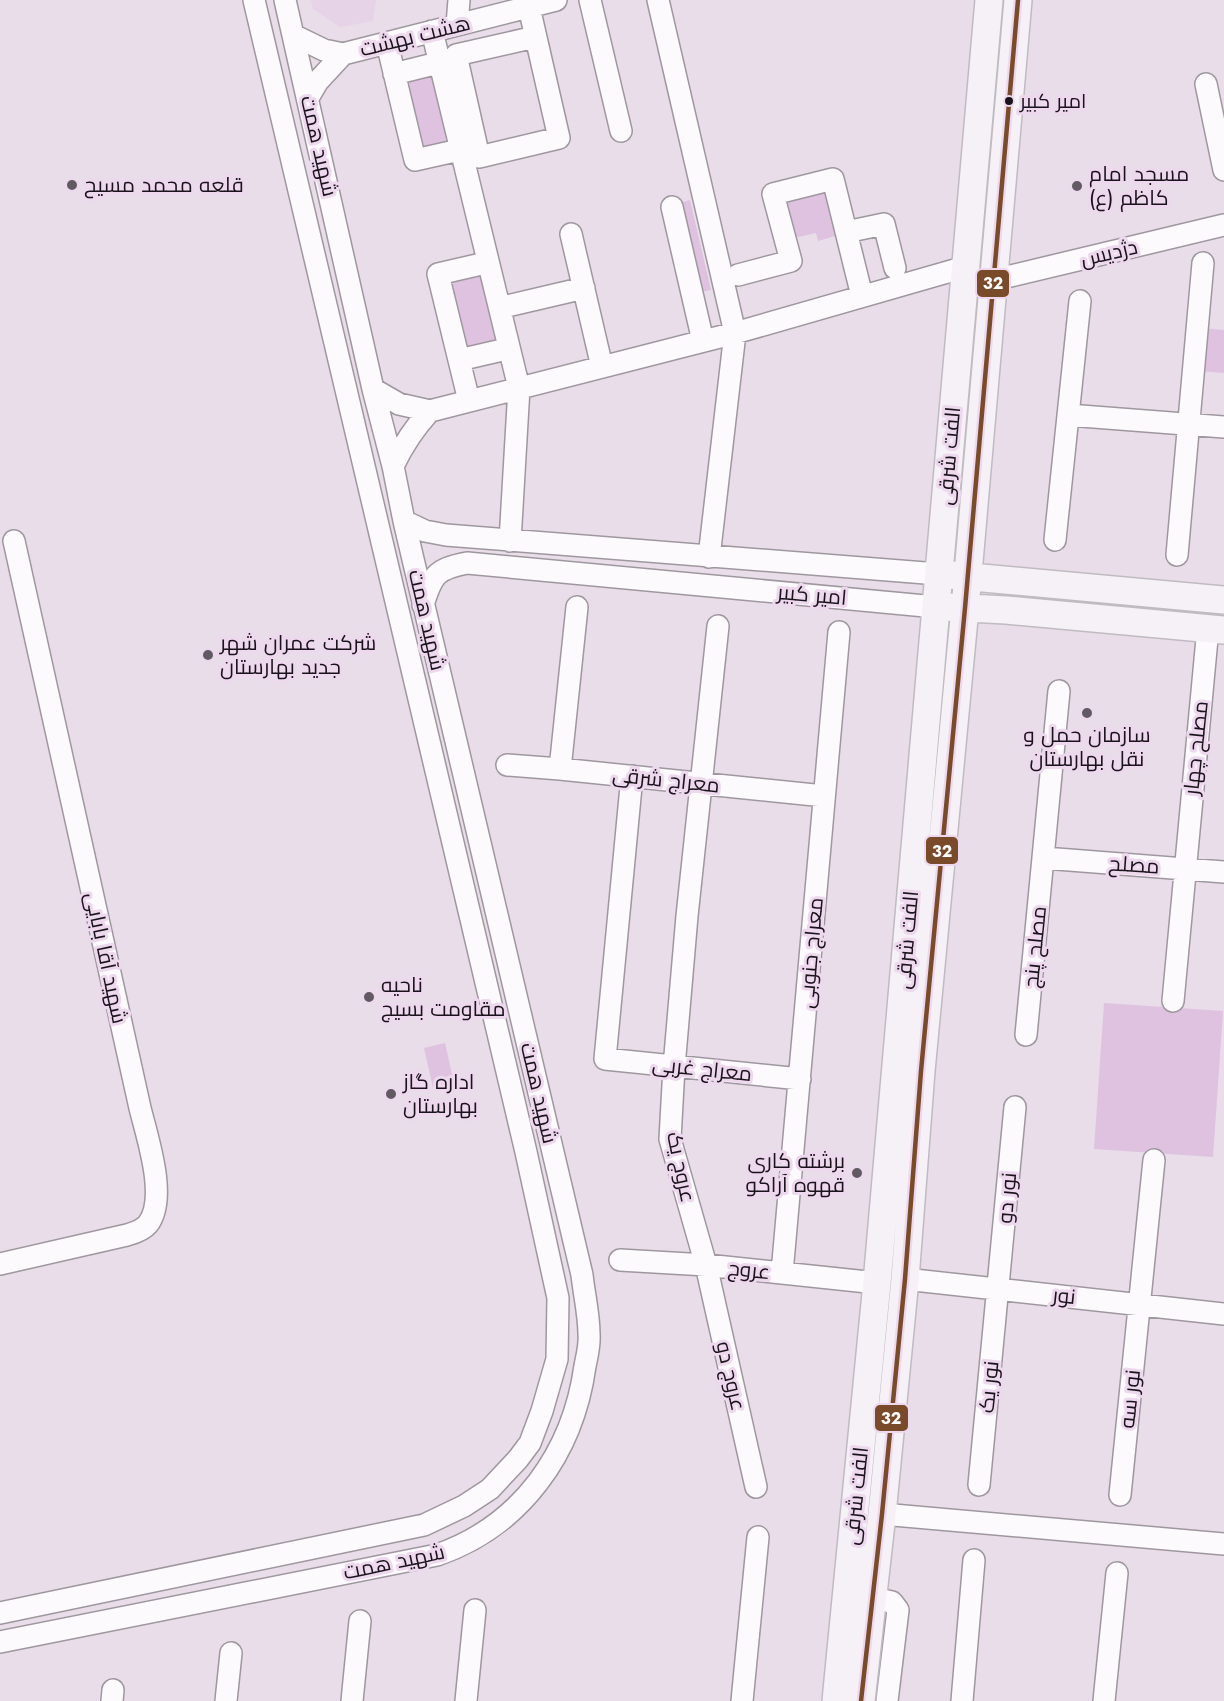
<svg xmlns="http://www.w3.org/2000/svg" width="1224" height="1701" font-family="Jost,Cairo,sans-serif">
<style>
.built{fill:#e6d3e8}
.green{fill:#dec2e0}
.lines{fill:none;stroke-linecap:round;stroke-linejoin:round}
.minor-casing{stroke:#9f979f;stroke-width:24}
.major-casing{stroke:#c0bbc1;stroke-width:30}
.minor{stroke:#fcfafc;stroke-width:21}
.major{stroke:#f6f1f7;stroke-width:27}
.bus-1-casing{stroke:#edd8ee;stroke-width:9}
.bus-1{stroke:#7a4b2a;stroke-width:4.5}
.bus-dot{fill:#1a131b;stroke:#edd8ee;stroke-width:2}
.poi-dot{fill:#625a63;stroke:#edd8ee;stroke-width:2}
.labels{text-anchor:middle;stroke-width:6;stroke-linejoin:round;paint-order:stroke}
.bus-label{font-size:20px;fill:#1a131b;stroke:#edd8ee;text-anchor:start}
.street-label{font-size:21px;fill:#1a131b;stroke:#edd8ee}
.poi-label{font-size:21px;fill:#1a131b;stroke:#edd8ee;text-anchor:start}
.line-badge{stroke:#edd8ee;stroke-width:2}
.badge-label{font-size:16px;text-anchor:middle;font-weight:bold;fill:#fff}
</style>
<rect width="100%" height="100%" fill="#e8dde9"/>
<path class="built" d="M311,0h65l-3,21 -33,6 -27,-18z"/>
<path class="green" d="M436,71l18,71 -33,8 -17,-71z
M825,193l10,43 -17,5 -2,-8 -22,5 -9,-35z
M690,200l21,90 -11,2 -21,-89z
M480,272l17,71 -33,8 -17,-71z
M1202,328l22,2v43l-25,-2z
M1104,1003l119,8 -10,146 -119,-8z
M445,1043l9,40 -21,5 -9,-40z"/>
<g class="lines">
<defs>
<path id="minor" d="M590,0l31,131
M658,0l77,333 -26,224
M529,7l30,131 -80,19 -23,-102 79,-18
M457,25l2,-25
M432,31l87,357 -9,153
M293,35l31,15 19,4 -25,27 -10,17
M387,43l28,117 40,-9
M343,54l213,-54
M394,74l40,-10
M1206,84l18,86
M672,207l31,134
M846,232l38,-8 11,44
M571,234l31,133
M738,275l53,-14 -18,-67 60,-15 29,117
M994,280l230,-55
M507,306l77,-18
M459,360l39,-9
M373,389l26,15 31,7c-16,17 -27,34 -37,55
M469,401l-31,-127 39,-9
M430,411l305,-78 230,-66
M1068,415l156,12
M404,521l21,10 21,4 492,39
M1055,540l25,-239
M1177,555l26,-292
M423,605c9,-30 13,-36 44,-42l469,44
M718,626l-31,290 -13,151 -4,72 36,126 50,222
M507,765l53,4 264,27
M560,769l17,-162
M632,776l-27,283 195,20
M1044,858l180,14
M1173,1001l35,-373
M1026,1035l33,-344
M620,1260l86,5 171,18
M0,1264l127,-29c7,-2 16,-5 21,-11 20,-26 -1,-87 -8,-116l-126,-567
M782,1273l57,-641
M905,1279l319,35
M979,1485l36,-378
M1120,1495l34,-335
M882,1514l342,30
M873,1598l19,4 6,8 -11,91
M0,1613l424,-88 40,-19 26,-17 28,-30 12,-16 12,-32 15,-52 1,-61 -32,-146 -272,-1152
M0,1642l437,-87c84,-29 136,-102 148,-189 2,-10 5,-21 4,-32 0,-20 -5,-40 -7,-59l-178,-754 -11,-55 -20,-77 -88,-389
M112,1701l1,-11
M226,1701l5,-48
M352,1701l8,-80
M466,1701l9,-91
M742,1701l16,-164
M962,1701l12,-141
M1104,1701l13,-128"/>
<path id="major" d="M950,575l274,25
M949,607l57,3 218,20
M836,1701l41,-418 112,-1283
M861,1701l21,-187 23,-235 16,-208 44,-463 53,-608"/>
</defs>
<use href="#minor" class="minor-casing"/>
<use href="#major" class="major-casing"/>
<use href="#minor" class="minor"/>
<use href="#major" class="major"/>
<defs>
<path id="bus-1" d="M861,1701l21,-187 23,-235 16,-208 44,-463 53,-608"/>
</defs>
<use href="#bus-1" class="bus-1-casing"/>
<use href="#bus-1" class="bus-1"/>
</g>
<circle class="bus-dot" cx="1009" cy="101" r="5"/>
<g class="poi-dot">
<circle cx="72" cy="185" r="6"/>
<circle cx="1077" cy="186" r="6"/>
<circle cx="208" cy="655" r="6"/>
<circle cx="1087" cy="713" r="6"/>
<circle cx="369" cy="997" r="6"/>
<circle cx="391" cy="1094" r="6"/>
<circle cx="857" cy="1173" r="6"/>
</g>
<g class="labels">
<g class="bus-label">
<text x="1020" y="108">امیر کبیر</text>
</g>
<g class="street-label">
<text transform="translate(415 36) rotate(-14)" y="7">هشت بهشت</text>
<text transform="translate(319 146) rotate(77)" y="7">شهید همت</text>
<text transform="translate(1109 253) rotate(-13)" y="7">دژدیس</text>
<text transform="translate(949 456) rotate(-85)" y="7">الفت شرقی</text>
<text transform="translate(812 595) rotate(5)" y="7">امیر کبیر</text>
<text transform="translate(427 620) rotate(77)" y="7">شهید همت</text>
<text transform="translate(1196 748) rotate(-84)" y="7">مصلح چهار</text>
<text transform="translate(666 780) rotate(6)" y="7">معراج شرقی</text>
<text transform="translate(1134 865) rotate(4)" y="7">مصلح</text>
<text transform="translate(907 940) rotate(-85)" y="7">الفت شرقی</text>
<text transform="translate(1035 947) rotate(-84)" y="7">مصلح پنج</text>
<text transform="translate(811 953) rotate(-85)" y="7">معراج جنوبی</text>
<text transform="translate(106 958) rotate(78)" y="7">شهید آقا بابایی</text>
<text transform="translate(702 1069) rotate(6)" y="7">معراج غربی</text>
<text transform="translate(539 1093) rotate(77)" y="7">شهید همت</text>
<text transform="translate(681 1167) rotate(78)" y="7">عروج یک</text>
<text transform="translate(1007 1198) rotate(-85)" y="7">نور دو</text>
<text transform="translate(749 1270) rotate(6)" y="7">عروج</text>
<text transform="translate(1064 1296) rotate(6)" y="7">نور</text>
<text transform="translate(731 1376) rotate(77)" y="7">عروج دو</text>
<text transform="translate(989 1387) rotate(-84)" y="7">نور یک</text>
<text transform="translate(1130 1399) rotate(-84)" y="7">نور سه</text>
<text transform="translate(856 1496) rotate(-84)" y="7">الفت شرقی</text>
<text transform="translate(394 1562) rotate(-12)" y="7">شهید همت</text>
</g>
<g class="poi-label">
<text x="1089" y="181">مسجد امام<tspan x="1089" dy="24">کاظم (ع)</tspan></text>
<text x="84" y="192">قلعه محمد مسیح</text>
<text x="220" y="650">شرکت عمران شهر<tspan x="220" dy="24">جدید بهارستان</tspan></text>
<text x="1087" y="742" text-anchor="middle">سازمان حمل و<tspan x="1087" dy="24">نقل بهارستان</tspan></text>
<text x="381" y="992">ناحیه<tspan x="381" dy="24">مقاومت بسیج</tspan></text>
<text x="403" y="1089">اداره گاز<tspan x="403" dy="24">بهارستان</tspan></text>
<text x="845" y="1168" text-anchor="end">برشته کاری<tspan x="845" dy="24">قهوه آراکو</tspan></text>
</g>
</g>
<g class="line-badge">
<rect x="976" y="269" width="34" height="29" rx="6" fill="#7a4b2a"/>
<rect x="925" y="836" width="34" height="29" rx="6" fill="#7a4b2a"/>
<rect x="874" y="1404" width="35" height="28" rx="6" fill="#7a4b2a"/>
</g>
<g class="badge-label">
<text x="993" y="289">32</text>
<text x="942" y="857">32</text>
<text x="891" y="1424">32</text>
</g>
</svg>
